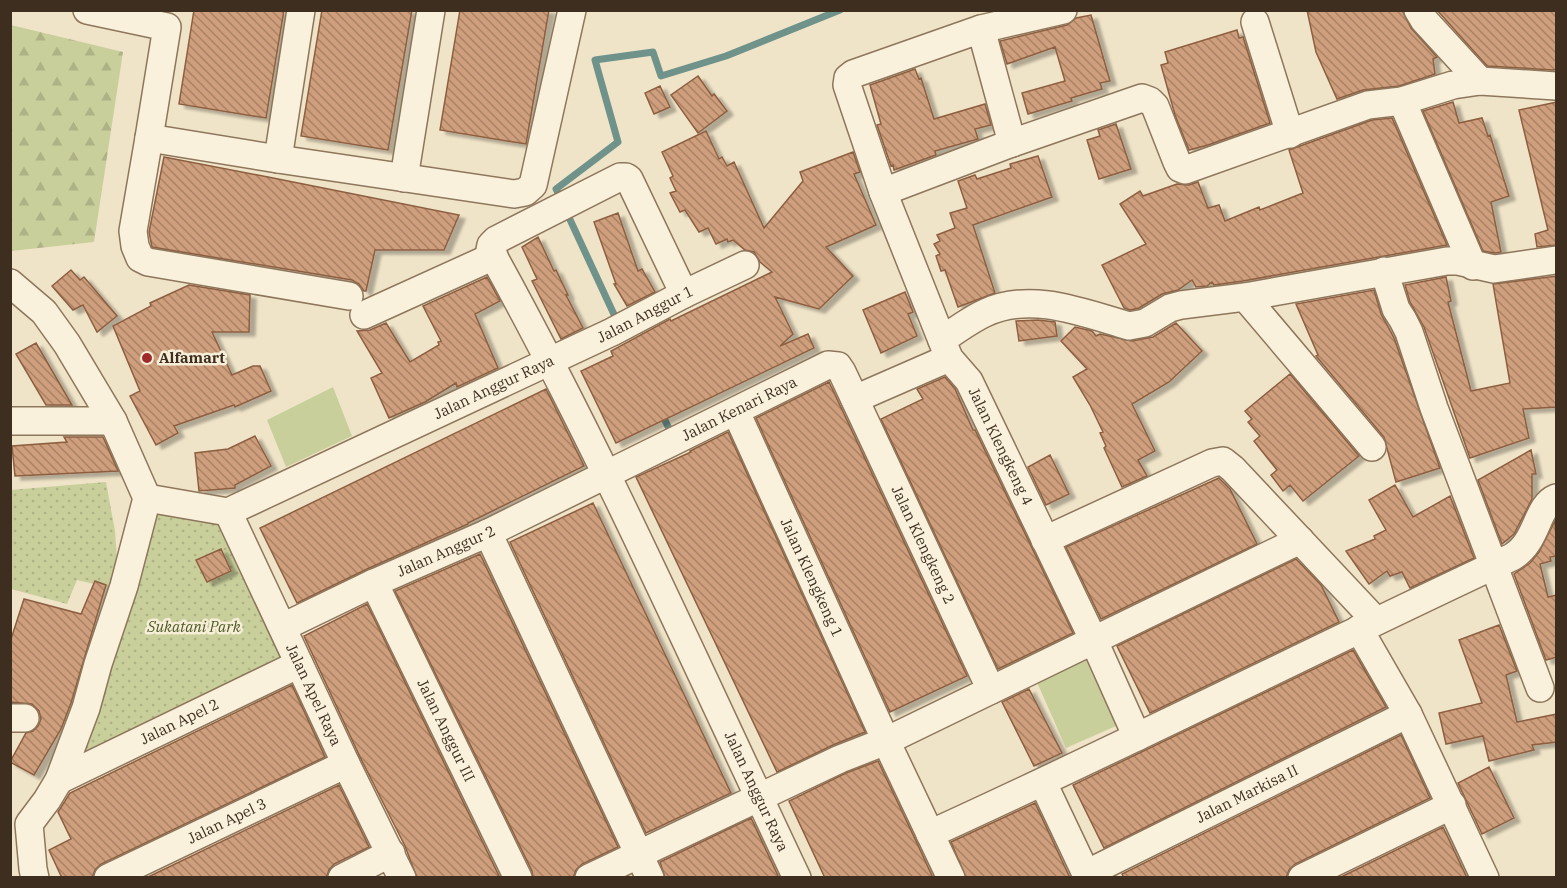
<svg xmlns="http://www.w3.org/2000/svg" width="1567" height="888" font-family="'IBM Plex Serif',serif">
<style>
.grass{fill:url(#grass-dots)}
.forest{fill:url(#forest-firs)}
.pitch{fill:#c9cf9b}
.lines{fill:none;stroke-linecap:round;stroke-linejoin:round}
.stream{stroke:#6f938a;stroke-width:7}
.building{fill:url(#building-back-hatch);stroke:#8d5f41;stroke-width:1.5;filter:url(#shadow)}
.minor-casing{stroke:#8d765c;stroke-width:30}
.minor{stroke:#faf1dc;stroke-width:27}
.poi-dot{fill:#9e2a2b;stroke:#f7eed8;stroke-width:2}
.labels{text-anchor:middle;stroke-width:5;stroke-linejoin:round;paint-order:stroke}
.street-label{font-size:15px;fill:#3d2e20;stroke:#f7eed8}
.poi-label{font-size:15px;font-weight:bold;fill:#3d2e20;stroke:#f7eed8;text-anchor:start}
.park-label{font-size:15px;font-style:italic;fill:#4d5a26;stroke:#f7eed8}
</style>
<defs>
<pattern id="grass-dots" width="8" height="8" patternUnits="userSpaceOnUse" patternTransform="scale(1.5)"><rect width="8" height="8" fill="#c9cf9b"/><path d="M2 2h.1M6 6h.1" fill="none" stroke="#aeb285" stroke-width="1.8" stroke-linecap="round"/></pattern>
<pattern id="forest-firs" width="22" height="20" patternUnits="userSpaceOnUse" patternTransform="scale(1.5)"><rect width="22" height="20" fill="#c9cf9b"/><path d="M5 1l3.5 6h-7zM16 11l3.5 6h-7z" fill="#aeb285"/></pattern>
<pattern id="building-back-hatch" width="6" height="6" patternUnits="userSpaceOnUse" patternTransform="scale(1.5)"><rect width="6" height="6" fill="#cf9f7d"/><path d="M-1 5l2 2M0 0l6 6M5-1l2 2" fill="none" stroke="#a98266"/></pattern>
<filter id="shadow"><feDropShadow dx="6" dy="4" stdDeviation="1.5" flood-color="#0004"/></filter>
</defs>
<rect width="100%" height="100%" fill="#f0e4c8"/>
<path class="grass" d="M106,482l9,49 4,59 -42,-10 -10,24 -56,-15 -1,-99z
M147,498l81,14 71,152 -240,116z"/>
<path class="forest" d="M11,25l112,27 -29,190 -83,9z"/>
<path class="pitch" d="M333,387l19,49 -66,31 -19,-47z
M1085,658l31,68 -50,22 -30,-68z"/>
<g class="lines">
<path class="stream" d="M562,201l-6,-12 62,-47 -23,-82 58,-8 8,24 65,-20 114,-46
M566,211l52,112
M661,412l12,25"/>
</g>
<path class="building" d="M194,10h90l-18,108 -87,-14z
M322,10h90l-24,140 -87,-14z
M460,10h89l-23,134 -86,-14z
M1307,10h95l9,18 26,29 -4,2 2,15 -36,12 -36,4 -26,9 -21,-47z
M1437,10h120v59l-4,1 -66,-4z
M1091,15l19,66 -10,2 2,6 -31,9 1,3 -44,13 -6,-21 43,-12 -10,-34 -48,17 -7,-23 67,-16 9,-7z
M1237,30l2,8 4,-1 27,86 -62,22 -19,5 -14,-35 -14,-50 7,-2 -3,-11z
M915,69l4,10 2,-1 13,41 51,-15 6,21 -16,4 3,10 -43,12 1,4 -42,15 -1,-5 -2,1 -14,-41 4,-1 -11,-39z
M698,76l14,20 2,-2 13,17 -29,22 -27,-38z
M660,86l10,21 -16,7 -9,-21z
M1453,102l6,21 23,-5 6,18 2,-1 19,61 -18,6 10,50 -6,1 -12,-2 -60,-140z
M1557,102v143l-20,2 -2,-13 13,-4 -29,-120z
M1392,118l55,127 -204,36 -29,4 -2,-3 -5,4 -11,1 -4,-7 -14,10 -16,4 -23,14 -9,2 -6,-2 -22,-43 44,-21 -26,-40 20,-13 3,5 34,-12 12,1 9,-3 10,26 11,-3 6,16 34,-14 1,3 43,-17 -14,-43 83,-30z
M1116,124l15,45 -32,10 -12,-39 13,-4 -2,-6z
M706,131l13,28 3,-2 5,9 7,-4 30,66 39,-47 -3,-9 53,-20 7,20 -6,2 22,51 -50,22 27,29 -34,33 -44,-12 18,37 -13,12 28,-12 6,14 -198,95 -35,-72 32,-15 -2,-5 59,-32 1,2 101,-49 -12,-10 -6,-10 -9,-2 -12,-10 -5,2 -1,-3 -11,5 -8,-16 -9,4 -14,-22 -5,2 -10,-19 6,-2 -6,-13 3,-2 -11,-24z
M1038,156l14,41 -79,28 22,68 -37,14 -13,-37 -4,1 -5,-15 4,-2 -6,-10 6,-3 -3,-6 18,-7 -5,-15 17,-5 -9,-27 17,-6 2,4 34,-11 -1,-4z
M164,157l104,20 191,38 -15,35h-69l-9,41h-2l-5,-7 -7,-4 -200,-33 -3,-15z
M618,213l20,58 4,-2 13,23 -28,14 -13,-22h2l-22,-62z
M538,237l16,34 2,-1 12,25h-2l17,33 -22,11 -29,-58 5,-2 -15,-32z
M71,270l9,10 4,-3 33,39 -20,16 -14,-27 -10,5 -21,-24z
M1557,276v131l-34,2 6,29 -59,20 -46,-131 -14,-25 -5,-17 41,-8 5,24 -3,1 23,89 39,-8 -17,-99z
M487,277l13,24 -25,13 23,54 -41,19 -1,-4 -31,19 -36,16 -18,-40 11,-5 -25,-42 13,-1 16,-7 24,39 29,-17 -1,-3 3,-1 -18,-35z
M189,285l61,10 -1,37h-37l20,43 21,-9h7l11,25 -36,16 -1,-2 -60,21 4,7 -22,12 -26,-49 10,-5 -27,-65 38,-20 -1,-3z
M1374,290l7,24 13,24 46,130 -44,14 -12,-45 -68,-81 2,-1 -22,-51z
M905,292l8,20 -5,2 9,22 -36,17 -18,-43z
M1038,320l17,2 2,14 -38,5 -3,-20z
M1176,323l26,28 -33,31 -37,22 23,47 -17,9 9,16 -25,11 -18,-39 2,-2 -6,-13 3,-1 -13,-27 -17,-28 14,-8 -26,-28 14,-14 17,4 4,5 4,-2 32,7 21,-4z
M36,343l36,62h-26l-30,-51z
M1290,374l69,82 -56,45 -13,-16 -7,6 -12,-16 6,-5 -23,-29 6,-5 -12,-14 4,-3 -7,-8z
M945,377l10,12 18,41h2l98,203 -75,36 -117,-250 42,-20 -6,-10z
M829,382l138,294 -77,36 -134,-294z
M546,389l38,77 -116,57v1l-101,45 -70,34 -37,-75z
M728,432l137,300 -32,13 -56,27 -141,-295 55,-25 -1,-1z
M255,436l16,30 -36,19v3l-36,3 -4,-38 33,-4z
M64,437h39l15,34 -103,5 -3,-30 55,-4z
M1531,450l5,24h-4v25l-18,35 -12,10 -24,-64z
M1050,455l19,39 -23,11 -18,-38z
M1219,478l11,11 27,55 -156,75 -35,-72z
M1395,485l18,32 37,-21 24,62 -64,30 -8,-16 -12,4 -3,-5 -18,13 -23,-33 29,-12 -1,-3 12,-6 -17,-30z
M593,503l138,290 -85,40 -136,-291z
M1555,521l2,35 -7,1 1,4 -11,3 8,33 9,-2v62l-11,3 -32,-86 16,-11 9,-11z
M221,549l10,22 -24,11 -11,-22z
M480,554l138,293 -36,17 -6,6 -3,8h-40l-1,-7 -137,-280z
M1296,559l25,26 18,37 -189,91 -33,-67z
M95,581l11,4 -35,118 -10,26 -27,46 -24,-13 16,-29 7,-2 5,-5 3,-7 -2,-8 -7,-7 -22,-2v-60l14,-43 57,15z
M367,604l133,274h-83l-12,-32 -45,-89 -56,-121z
M1499,625l18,46 -11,4 11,47 40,-8v28l-25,3 2,5 -45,11 -6,-25 -37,8 -7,-31 43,-10 -23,-63z
M1353,650l33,57 -282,141 -31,-63z
M292,685l33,72 -224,107 -6,6 -3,8h-30l-13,-28 22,-11 -13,-27 12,-19z
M1029,689l33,64 -28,13 -32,-64z
M1401,735l29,63 -135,66 -6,6 -3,8h-162l-2,-4z
M878,761l38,80 17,37h-108l-36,-77 57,-28z
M1489,767l25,51 -32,16 -24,-51z
M339,785l30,62 -35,17 -5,6 -3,8h-180z
M1035,803l35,75h-104l-15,-36z
M751,818l28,60h-114l-5,-16z
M1443,827l24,51h-128z"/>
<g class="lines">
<defs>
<g id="minor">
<path d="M87,10l80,17 -18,111 129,21 236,35 11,-2 8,-7 39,-175"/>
<path id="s1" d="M1063,10l-82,19 -128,45 -5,4 -1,7 36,107 66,166 20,23 125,260 43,96"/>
<path d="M1418,10l6,10 56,61"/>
<path d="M1255,22l35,112"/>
<path d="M981,29l31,114"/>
<path d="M1402,101l71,165"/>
<path d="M149,138l-16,93 2,15 5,12 8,4 201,34"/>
<path d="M278,159l23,-149"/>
<path d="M404,178l27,-168"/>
<path d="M883,192l129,-49 130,-45 8,3 5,5 22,56 3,6 5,2 183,-65 34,-4 51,-16 27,-4 76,5"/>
<path d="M1384,271l12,38 7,11 6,12 25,76 106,280"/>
<path d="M10,283l34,29 23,32 46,77 34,77"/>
<path id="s2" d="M684,294l-55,-115 -3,-2h-6l-124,63 -5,5 -1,5c113,204 207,417 307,628"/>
<path d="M1245,297l127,150"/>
<path d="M364,315l130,-59"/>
<path d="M942,340c14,-10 28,-20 43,-27 46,-22 99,0 144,13l16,-3 25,-15 11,-3 64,-8 202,-36h11l36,8 62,-9"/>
<path d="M855,399l94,-41"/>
<path id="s3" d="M736,412l150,329 65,137"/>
<path d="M10,421h103"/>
<path id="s4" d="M147,498l81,14 384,-180 72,-38 61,-29"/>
<path id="s5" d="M228,512l118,252 56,114"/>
<path d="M488,533l162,345"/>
<path d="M1045,540l167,-77 11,-2 10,8 143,152"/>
<path id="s6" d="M374,583l144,295"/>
<path id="s7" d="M283,627l91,-44 114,-50 340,-168 10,1 4,6 149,318"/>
<path d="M1359,629l49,85 77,164"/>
<path d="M10,718h15"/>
<path id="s8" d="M59,780l240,-116"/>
<path d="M1043,783l45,95"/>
<path d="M930,834c196,-89 387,-186 582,-277 26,-15 24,-51 44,-59"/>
<path id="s9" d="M1086,874l322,-160"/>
<path d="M35,878l-2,-9 -4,-45 18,-24 12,-20 27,-72 12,-44 26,-78 23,-88"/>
<path id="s10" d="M108,878l238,-114"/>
<path d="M342,878l49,-25"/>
<path d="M589,878l251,-119 46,-18 414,-201"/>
<path d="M1302,878l150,-73"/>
</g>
</defs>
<use href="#minor" class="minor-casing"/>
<use href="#minor" class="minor"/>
</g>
<circle class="poi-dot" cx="147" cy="358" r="6"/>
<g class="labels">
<g class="street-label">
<text dy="5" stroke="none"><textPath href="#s4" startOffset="544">Jalan Anggur 1</textPath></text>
<text dy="5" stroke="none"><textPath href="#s4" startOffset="376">Jalan Anggur Raya</textPath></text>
<text dy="5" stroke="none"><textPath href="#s7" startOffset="506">Jalan Kenari Raya</textPath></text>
<text dy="5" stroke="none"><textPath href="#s1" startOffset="628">Jalan Klengkeng 4</textPath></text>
<text dy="5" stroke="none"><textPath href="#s7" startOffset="813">Jalan Klengkeng 2</textPath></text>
<text dy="5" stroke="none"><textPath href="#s7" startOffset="180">Jalan Anggur 2</textPath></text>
<text dy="5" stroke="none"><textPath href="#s3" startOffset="182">Jalan Klengkeng 1</textPath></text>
<text dy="5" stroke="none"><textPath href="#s5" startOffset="202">Jalan Apel Raya</textPath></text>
<text dy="5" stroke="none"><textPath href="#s8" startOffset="134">Jalan Apel 2</textPath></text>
<text dy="5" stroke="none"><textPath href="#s6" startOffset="164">Jalan Anggur III</textPath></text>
<text dy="5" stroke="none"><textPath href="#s2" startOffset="892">Jalan Anggur Raya</textPath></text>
<text dy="5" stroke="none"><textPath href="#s9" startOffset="180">Jalan Markisa II</textPath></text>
<text dy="5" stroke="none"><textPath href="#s10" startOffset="132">Jalan Apel 3</textPath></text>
</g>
<g class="poi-label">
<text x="159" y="363">Alfamart</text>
</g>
<g class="park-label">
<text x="194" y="632">Sukatani Park</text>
</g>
</g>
<rect width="1567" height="888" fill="none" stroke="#3d2e20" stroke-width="24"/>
</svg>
